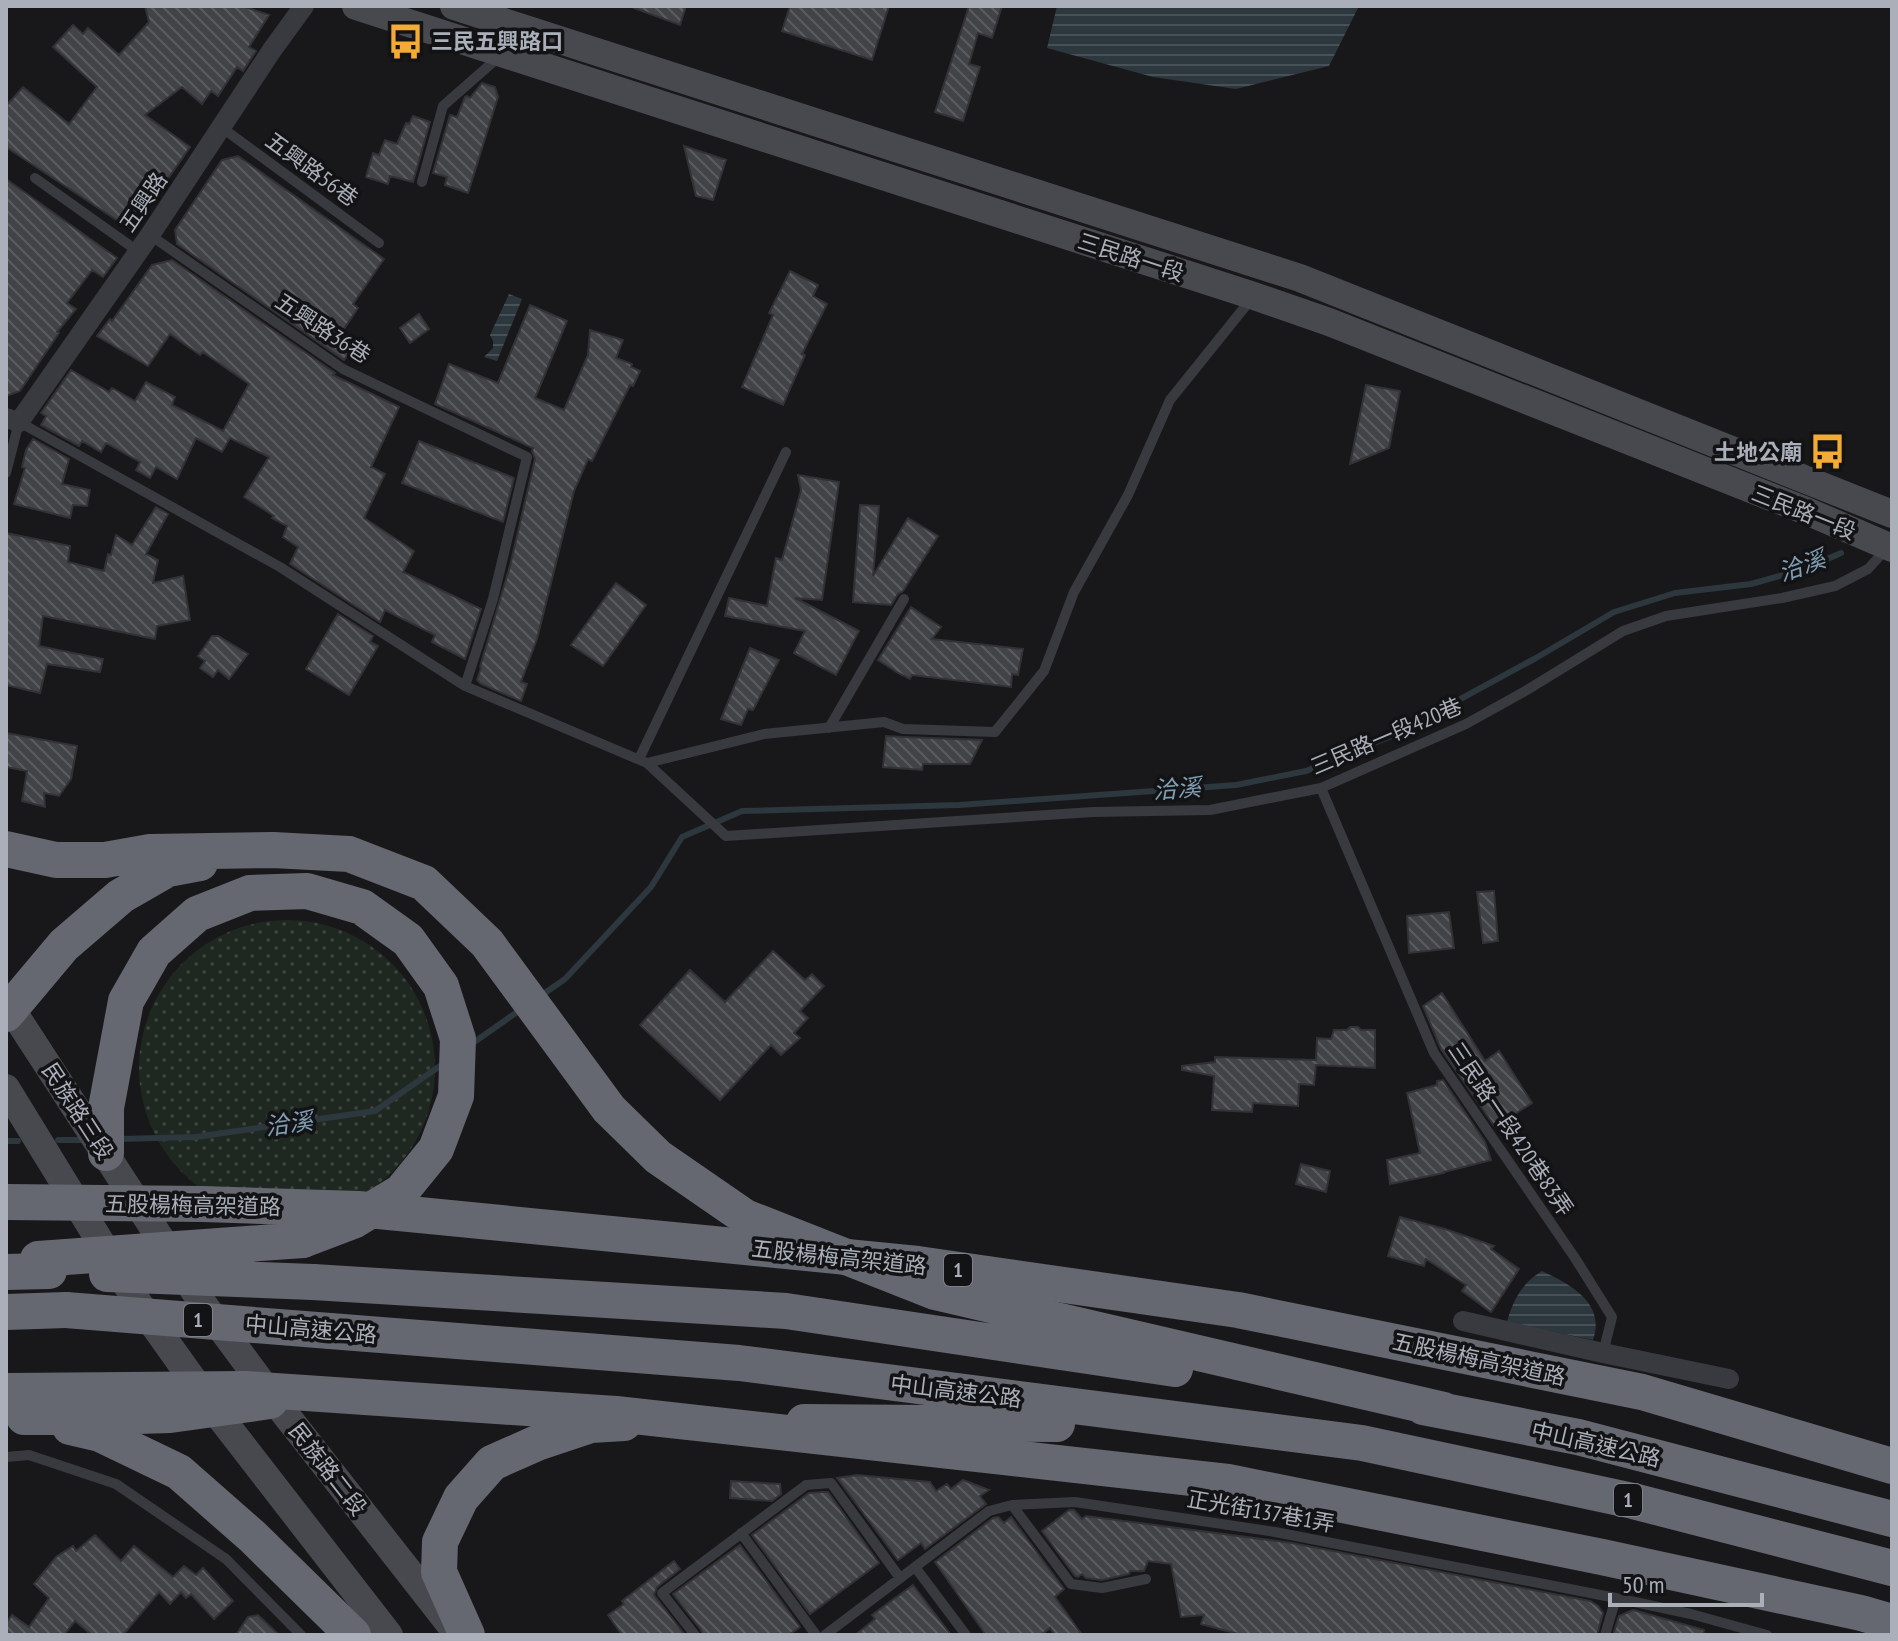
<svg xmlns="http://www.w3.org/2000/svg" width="1898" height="1641" font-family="'PT Sans Narrow','Noto Sans TC',sans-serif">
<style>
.grass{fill:url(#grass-dots)}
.water{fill:url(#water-rules)}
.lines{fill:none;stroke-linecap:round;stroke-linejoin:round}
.stream{stroke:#2d373e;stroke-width:6}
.building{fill:url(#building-back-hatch);stroke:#323236;stroke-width:2}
.lane{stroke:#393a3f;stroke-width:10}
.street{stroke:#393a3f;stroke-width:20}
.secondary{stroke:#47494f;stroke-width:28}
.highway{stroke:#656870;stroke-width:36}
.highway-bridge{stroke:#656870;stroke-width:36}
.labels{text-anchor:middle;stroke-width:7;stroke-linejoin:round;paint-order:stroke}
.shield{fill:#131315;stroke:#7d8088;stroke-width:2}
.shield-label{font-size:20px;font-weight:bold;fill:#aaafba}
.poi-label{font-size:22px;font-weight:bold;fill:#aaafba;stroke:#131315;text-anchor:start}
.street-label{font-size:22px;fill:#aaafba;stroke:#131315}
.water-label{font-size:24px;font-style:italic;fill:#819fb4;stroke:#131315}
</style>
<defs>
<pattern id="grass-dots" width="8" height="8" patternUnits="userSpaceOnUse" patternTransform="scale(2)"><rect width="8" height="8" fill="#1f2820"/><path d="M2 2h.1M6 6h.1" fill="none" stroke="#3d453e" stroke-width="1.8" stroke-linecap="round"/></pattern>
<pattern id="water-rules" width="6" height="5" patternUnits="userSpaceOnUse" patternTransform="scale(2)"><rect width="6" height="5" fill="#2d373e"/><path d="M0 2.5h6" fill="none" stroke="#495158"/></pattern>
<pattern id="building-back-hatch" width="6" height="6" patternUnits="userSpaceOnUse" patternTransform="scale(2)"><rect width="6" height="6" fill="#424347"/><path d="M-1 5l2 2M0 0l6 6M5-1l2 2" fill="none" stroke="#5b5c5f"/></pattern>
</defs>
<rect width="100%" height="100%" fill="#18181a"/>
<path class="grass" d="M139 1068a148 148 0 1 1 296 0a148 148 0 1 1-296 0Z"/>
<path class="water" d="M1057,6h302l-30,60 -93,23 -83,-12 -106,-29z
M509,294l13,5 -25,62 -13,-4 9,-9v-7l-3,-6z
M1542,1271c28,13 64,32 51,69l-86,-18c6,-22 15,-39 35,-51z"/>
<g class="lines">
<path class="stream" d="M542,995l23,-16 86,-92 31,-50 60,-26 217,-6 277,-20 70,-14 90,-37 140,-76 78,-46 61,-19 76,-9 54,-15 36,-16
M470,1045l50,-35
M119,1139l77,-2 179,-26 68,-47
M58,1140h28
M6,1141h12"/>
</g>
<path class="building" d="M145,6h97l27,9 -20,32 7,4 -13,20 -6,-4 -19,29 -7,-5 -9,13 -20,-17 -37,28 45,32 -43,62 2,2 -14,21 -129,-85v-41l17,-19 46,37 28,-37 -44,-40 20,-22 10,9 5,-6 31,27 30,-33z
M634,6h52l-6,19 -46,-17z
M790,6h99l-17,54 -90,-29z
M969,6h33l-10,32 -14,-5 -9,31 11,3 -17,54 -28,-9z
M482,83l13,4 3,10 -30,96 -23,-8 2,-8 -14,-4 17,-58 7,2 8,-20 2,-1 3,2z
M413,116l17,6 -17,60 -23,-6 -2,8 -22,-7 7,-24 6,2 6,-15 12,4 9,-21 3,1z
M684,146l42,14 -13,40 -17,-4z
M238,156l146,103 -31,45 5,4 -16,24 14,11 -12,17 -167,-116 -2,-14 47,-70z
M6,179l111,79 -14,19 -11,-7 -25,33 9,6 -19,23 2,1 -39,58 -14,5z
M172,260l163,113 -2,2 66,32 -28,60 14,7 -21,44 50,33 -11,21 78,37 -16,50 -33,-17 3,-7 -50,-25 -5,12 -90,-58 8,-17 -15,-10 4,-11 -15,-8 2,-2 -30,-19 25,-40 -39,-19 -8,14 -26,-14 -19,41 -21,-12 -6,11 -14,-8 4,-8 -34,-19 -5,9 -19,-11 -3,5 -38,-21 5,-9 -5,-3 30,-43 38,22 3,-4 23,13 11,-19 29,15 -3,8 51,26 26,-47 -46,-32 -3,3 -30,-21 -22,32 -51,-30 13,-17 2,2 40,-56z
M790,271l28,14 -5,11 14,8 -25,50 3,1 -22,50 -41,-18 31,-72 -4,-2z
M530,305l37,16 -32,77 29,12 24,-55 2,-25 33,10 -7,18 16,6 -1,3 9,4 -7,15 -3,-1 -38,76 -4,-2 -14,32 -37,148 -16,43 6,2 -6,17 -40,-17 -4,-4 4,-12 -1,-1 30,-101 25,-107 -3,-8 1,-3 -98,-44 14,-40 49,19z
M419,314l10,15 -19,14 -10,-15z
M1366,385l34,6 -11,57 -39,16z
M33,439l36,20 -7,25 28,6 -3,16 -14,-1 -3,13 -56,-14 11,-36 -3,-1 4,-17z
M419,441l95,37 -11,44 -101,-39z
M798,475l41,7 -17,118 -27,-2 64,33 -23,44 -42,-22 11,-22 -80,-15 4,-18 38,8 9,-48 6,2 19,-70z
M860,505l19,1 -6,70 35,-58 30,18 -35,55 -5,3 -7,11 -38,-3z
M156,507l12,7 -22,40 12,6 -5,23 30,-7 7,44 -33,6 -2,13 -112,-23 -4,30 64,13 -3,13 -53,-8 -7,29 -34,-8v-152l64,13 -2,16 36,9 4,-17 3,1 5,-20 16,10z
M616,583l30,22 -43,61 -32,-21z
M911,607l30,20 -9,12 91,10 -5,26 -6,-1 -1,13 -99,-12 -2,4 -12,-6 -20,-13z
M338,614l35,22 -3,6 8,4 -29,49 -43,-26z
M212,636h6l30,18 -19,25 -11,-9 -5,7 -13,-9 5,-7 -7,-5z
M750,648l29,12 -26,50 -5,-1 -7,16 -20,-6z
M6,733l71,13 -6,33 -12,17 -15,-3 1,14 -23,-6 5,-30 -21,-4z
M886,736l17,1 79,3 -12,24h-47l-1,6 -39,-3z
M1494,891l4,50 -15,2 -6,-51z
M1449,912l5,36 -45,5 -2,-37z
M773,951l32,29 7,-6 12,12 -24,25 8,7 -14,15 6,5 -19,17 -10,-10 -51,55 -80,-75 50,-55 35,32z
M1442,993l43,68 14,-10 33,52 -37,24 -54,-78 -18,-43z
M1350,1027h8l3,3h14v38l-59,-3 -2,20 -15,-1 -1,22 -45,-3 -1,9 -40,-2 2,-34 -32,-6v-4l33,-4v-5l101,3 1,-22 14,1 3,-9h13z
M1443,1080l42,62 6,18 -47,12v1l-54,11 -3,-24 33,-7 -13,-60 30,-8v-4z
M1301,1164l29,7 -4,21 -30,-8z
M1400,1217l45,12 49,17 -3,3 28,20 -28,43 -29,-21 4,-6 -40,-26 -2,7 -36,-10z
M857,1475l73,7 6,9 11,-7 4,5 12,-9 26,10 -9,6 6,8 -61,45 -4,-6 -23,17 -61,-82z
M731,1481l49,3 1,10 -9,7 -42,-3z
M823,1492h5l51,71 -69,51 -58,-79 57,-42z
M1069,1510h5l8,9 4,-3 206,27 298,58 8,5 5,7 -6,22h-355l-41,-11 3,-9 -23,2 -10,-53 -23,-3 -4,10h-14l-1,3 -27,6 -16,-2 -4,-4 -4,3 -3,-1 -33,-45z
M998,1517l6,6 7,-6 53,72 -9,8 27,38h-27l-5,-7 -9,7h-55l-51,-73 58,-44z
M95,1535l26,26 13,-15 39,31 11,-11 12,9 7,-7 30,33 -19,18 -23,-25 -5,4 -5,-6 -11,12 -11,-12 -36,43h-31l-17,-14 -11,14h-58v-12l6,-8 17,12 20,-29 -15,-14 22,-27 17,-11 3,5z
M740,1545l60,82 -11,8h-86l-2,-5 -28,-36z
M674,1561l6,8 -23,18 -3,8 31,40h-63l-14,-20 16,-11 -2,-3z
M913,1585l38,50h-96l20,-16 -3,-4z
M1633,1610l71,20 -1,5h-90l6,-19z
M258,1615l21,20h-43l12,-18z"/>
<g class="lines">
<path class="lane" d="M221,127l158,116
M35,178l104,74
M422,182l21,-76 58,-51
M150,235l193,134 184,88 -34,142 -28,87
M6,473l13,-51 261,145 185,119 182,77 117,-29 120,-12 19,7 92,3 49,-61 30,-79 54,-97 42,-95 82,-102
M829,728l75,-129
M639,759l147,-307
M647,763l79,73 367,-24 117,-2 111,-22 145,-64 61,-34 96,-59 43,-15 116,-18 53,-12 33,-17 19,-21
M1321,788l113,265 141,205 37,59 -9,36
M6,1457l23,-2 87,29 110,75 75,76
M1012,1505l59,79 31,4 44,-9
M741,1533l75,102
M915,1567l51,68
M695,1635l-33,-42 144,-108 25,-2 69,95
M825,1635l164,-124 23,-6 63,-3 200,30 341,66 75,16 76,21
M1605,1635l11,-37"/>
<path class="street" d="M6,418l13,4 131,-187 122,-185 32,-44
M1463,1321l140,32 126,26"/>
<path class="secondary" d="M356,6l898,290 75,26 475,188 88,38
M454,6l846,272 592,236
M6,1001l195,300 74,100 181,231
M6,1088l130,212 77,108 176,227"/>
<path class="highway" d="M6,849l50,11h49l45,-8 123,-2 76,4 75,29 63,60 122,166 49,48 87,60 190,75 509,118
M6,1014l58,-69 57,-49 47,-27 32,-6
M106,1153v-45l20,-107 28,-49 43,-38 53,-21 57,-2 55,16 46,33 33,46 17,53 -2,57 -20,53 -35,43 -48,29 -50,19
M6,1272l43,-1
M313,1282l473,29 389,58
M6,1312l60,-2
M330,1331l409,32 623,80 271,58 259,67
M1423,1407l155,30 314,82
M24,1417h78l68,-2 100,-14
M804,1422l253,2
M70,1427l30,7 79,38 74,65 100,98
M467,1635l-28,-63 1,-30 21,-44 31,-35 45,-20 54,-18 33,-2"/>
<path class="highway-bridge" d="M6,1202l197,2 155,5 560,55 320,46 404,82 250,74
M38,1259l265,-19
M107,1274l206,8
M66,1310l264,21
M6,1391l240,-2 370,25 612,68 374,75 259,56 31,9"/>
</g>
<defs>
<symbol id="bus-bare" viewBox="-9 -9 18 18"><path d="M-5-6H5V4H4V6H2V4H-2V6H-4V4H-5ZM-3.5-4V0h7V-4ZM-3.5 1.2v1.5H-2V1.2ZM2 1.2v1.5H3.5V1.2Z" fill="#f3ab36" stroke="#131315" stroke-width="2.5" paint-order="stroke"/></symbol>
</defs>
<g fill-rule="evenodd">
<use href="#bus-bare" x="380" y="16" width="51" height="51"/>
<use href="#bus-bare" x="1802" y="426" width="51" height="51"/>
</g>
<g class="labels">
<g class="shield">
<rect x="944" y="1254" width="28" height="32" rx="6"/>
<rect x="184" y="1304" width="28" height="32" rx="6"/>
<rect x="1614" y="1484" width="28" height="32" rx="6"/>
</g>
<g class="shield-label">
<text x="958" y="1277">1</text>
<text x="198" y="1327">1</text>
<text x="1628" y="1507">1</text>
</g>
<g class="poi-label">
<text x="431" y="49">三民五興路口</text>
<text x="1802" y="460" text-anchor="end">土地公廟</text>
</g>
<g class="street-label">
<text transform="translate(312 169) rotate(36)" y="8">五興路56巷</text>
<text transform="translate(143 202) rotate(-56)" y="8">五興路</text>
<text transform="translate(1131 257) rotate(18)" y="8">三民路一段</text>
<text transform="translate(323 328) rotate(33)" y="8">五興路36巷</text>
<text transform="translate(1804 512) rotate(22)" y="8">三民路一段</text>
<text transform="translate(1386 736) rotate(-23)" y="8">三民路一段420巷</text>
<text transform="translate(78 1111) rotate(57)" y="8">民族路三段</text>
<text transform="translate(1511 1129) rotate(56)" y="8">三民路一段420巷83弄</text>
<text transform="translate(193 1205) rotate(1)" y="8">五股楊梅高架道路</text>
<text transform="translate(839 1257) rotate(6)" y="8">五股楊梅高架道路</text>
<text transform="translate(311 1329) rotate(5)" y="8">中山高速公路</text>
<text transform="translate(1479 1359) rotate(12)" y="8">五股楊梅高架道路</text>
<text transform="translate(956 1391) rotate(7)" y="8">中山高速公路</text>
<text transform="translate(1596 1444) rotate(13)" y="8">中山高速公路</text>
<text transform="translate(328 1469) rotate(52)" y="8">民族路二段</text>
<text transform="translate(1261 1511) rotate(10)" y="8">正光街137巷1弄</text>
</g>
<g class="water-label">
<text transform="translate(1802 566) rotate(-19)" y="8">洽溪</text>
<text transform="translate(1177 789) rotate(-4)" y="8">洽溪</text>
<text transform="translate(289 1124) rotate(-8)" y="8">洽溪</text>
</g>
</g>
<rect width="1898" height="1641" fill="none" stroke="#aaafba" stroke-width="16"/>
<path d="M1610 1593v12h152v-12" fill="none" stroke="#aaafba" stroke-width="4"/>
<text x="1622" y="1593" font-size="24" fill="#aaafba" stroke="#131315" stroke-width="6" paint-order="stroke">50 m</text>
</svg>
